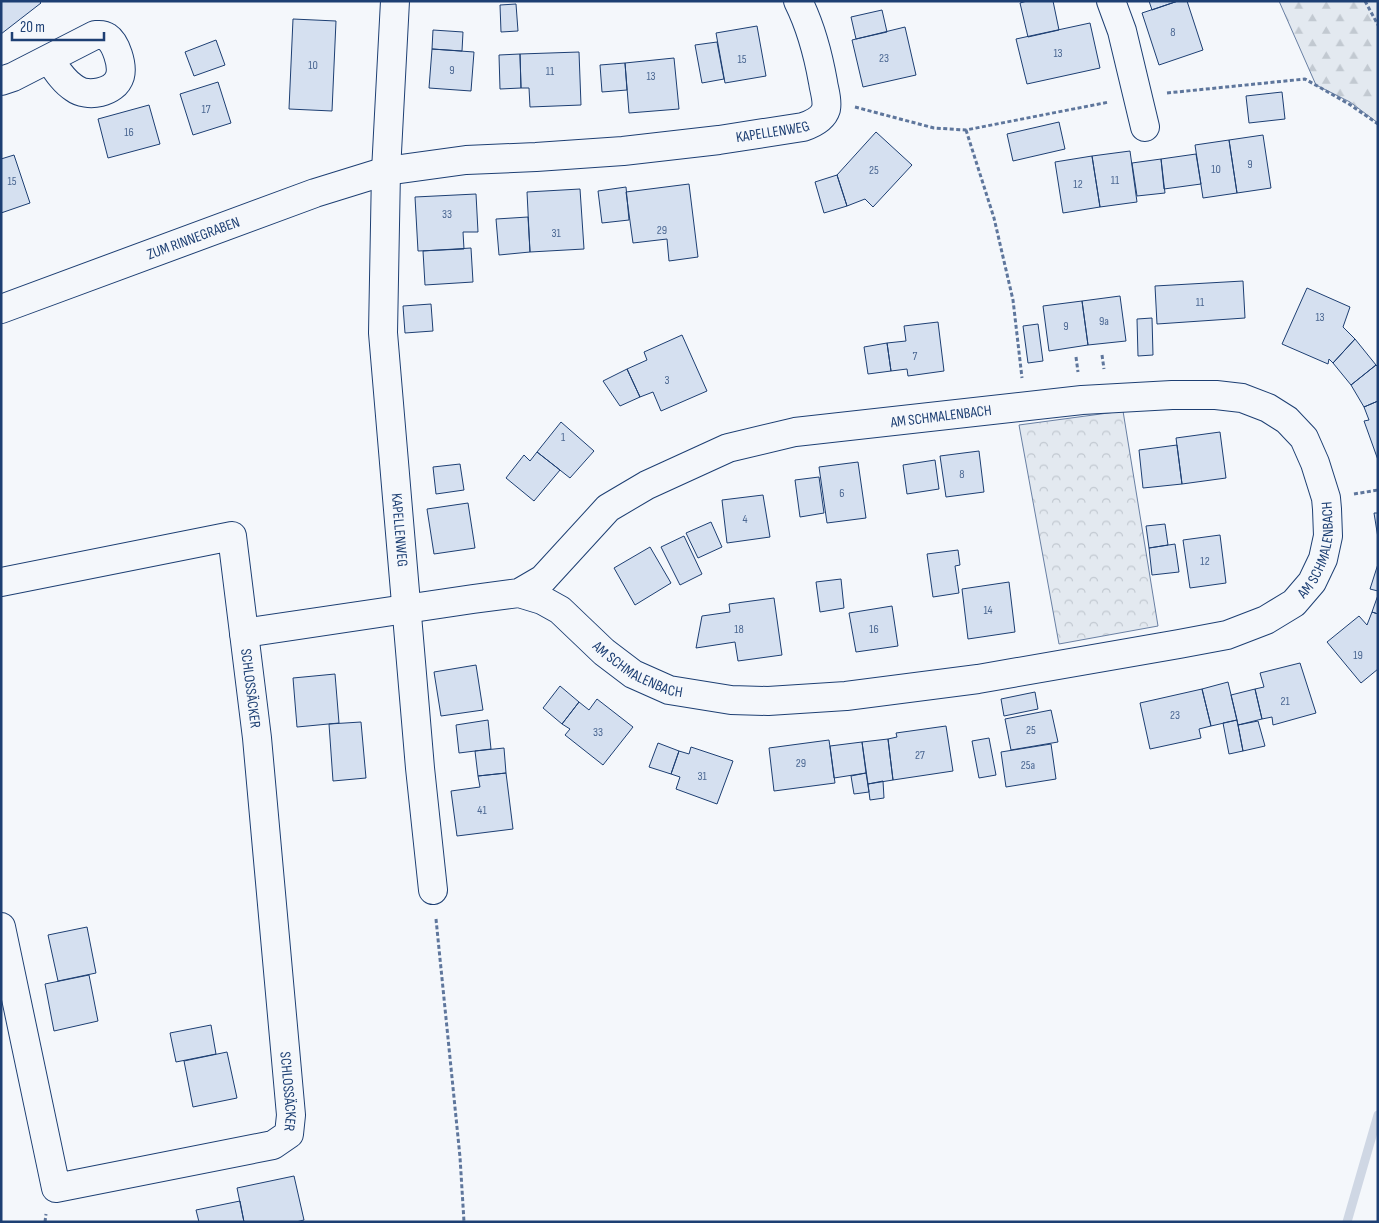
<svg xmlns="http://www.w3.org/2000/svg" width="1379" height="1223" font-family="'Sofia Sans Condensed',sans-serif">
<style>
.forest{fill:url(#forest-firs);stroke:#687fa3}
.park{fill:url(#park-crowns);stroke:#687fa3}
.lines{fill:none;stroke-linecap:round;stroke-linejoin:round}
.stream{stroke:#cfd7e4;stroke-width:9}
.building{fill:#d5e0f0;stroke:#1d3f73}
.minor-casing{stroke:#1d3f73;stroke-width:30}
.path{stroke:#5e769c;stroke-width:3;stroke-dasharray:4 2.5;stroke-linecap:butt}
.minor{stroke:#f4f7fb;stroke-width:28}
.labels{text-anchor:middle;stroke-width:4;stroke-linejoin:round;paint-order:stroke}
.number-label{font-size:12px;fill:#4b6792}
.street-label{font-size:15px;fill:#1d3f73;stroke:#f4f7fb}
</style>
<defs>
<pattern id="forest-firs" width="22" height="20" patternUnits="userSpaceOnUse" patternTransform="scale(1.25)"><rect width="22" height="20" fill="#e3e9f0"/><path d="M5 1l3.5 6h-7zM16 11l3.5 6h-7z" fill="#c2c9d1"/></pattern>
<pattern id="park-crowns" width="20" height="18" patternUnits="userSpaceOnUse" patternTransform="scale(1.25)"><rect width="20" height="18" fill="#e3e9f0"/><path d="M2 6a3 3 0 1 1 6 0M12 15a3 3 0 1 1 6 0" fill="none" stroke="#c2c9d1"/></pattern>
</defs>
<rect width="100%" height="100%" fill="#f4f7fb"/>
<path class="forest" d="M1279,1h99v122l-28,-21 -34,-17z"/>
<path class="park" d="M1123,411l35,215 -99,18 -40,-219z"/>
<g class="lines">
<path class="stream" d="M1347,1222l31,-107"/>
</g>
<path class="building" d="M1,1h38l2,2 -40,31z
M1027,1h26l6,29 -31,7 -8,-34z
M1149,1h29l-26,9z
M1178,1h9l16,49 -44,15 -17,-52z
M516,4l2,27 -17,1 -1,-27z
M882,10l5,22 -31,7 -5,-22z
M293,19l43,2 -4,90 -43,-2z
M1090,23l10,45 -73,16 -11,-45z
M757,26l9,50 -41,7 -9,-50z
M905,27l11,48 -53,12 -11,-47z
M433,30l30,2 -1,19 -30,-2z
M216,40l9,25 -31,11 -9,-24z
M717,42l7,37 -22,4 -7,-38z
M432,49l42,3 -3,39 -42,-3z
M579,52l2,53 -51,2 -1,-19h-8l-1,-34z
M520,54l1,34 -21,1 -1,-34z
M674,58l5,51 -50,4 -4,-50z
M625,63l2,27 -25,2 -2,-27z
M218,82l13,41 -38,12 -13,-41z
M1282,92l3,27 -36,4 -3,-27z
M149,105l11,39 -52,14 -10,-39z
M1059,122l6,27 -52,12 -6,-27z
M876,132l36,33 -39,42 -8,-8 -18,7 -10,-31z
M1263,135l8,53 -34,5 -8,-53z
M1229,140l8,53 -34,5 -8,-53z
M1130,151l7,51 -37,5 -8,-51z
M1196,154l5,30 -37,5 -3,-30z
M14,155l16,48 -29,10v-54z
M1092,156l8,51 -37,6 -8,-51z
M1161,159l4,34 -28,3 -5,-33z
M837,175l10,31 -23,7 -9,-31z
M689,184l9,73 -29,4 -2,-22 -34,4 -7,-51z
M626,187l3,33 -27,3 -4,-32z
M580,189l4,60 -54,3 -3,-60z
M476,194l2,38h-15l1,17 -46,2 -3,-54z
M528,217l2,35 -31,3 -3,-36z
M471,248l2,34 -48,3 -2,-34z
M1243,281l2,37 -88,6 -2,-38z
M1307,288l43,19 -7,20 12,12 -22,24 -4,-4 -1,5 -46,-20z
M1120,296l6,45 -38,4 -6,-44z
M1082,301l6,44 -39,6 -6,-45z
M431,304l2,27 -28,2 -2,-27z
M1152,318l1,37 -15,1 -1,-37z
M938,322l6,49 -36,5 -1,-7 -16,2 -4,-28 19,-2 -2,-15z
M1038,324l5,37 -15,2 -5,-37z
M682,335l25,56 -46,20 -8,-19 -13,5 -13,-28 20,-9 -3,-8z
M1355,339l21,26 -25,20 -18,-22z
M887,343l4,28 -23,3 -4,-27z
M1376,365l2,2v34l-14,6 -13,-22z
M627,369l13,28 -20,9 -17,-25z
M1378,401v59l-14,-39 5,-1 -5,-13z
M561,422l33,29 -24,27 -33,-26z
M1220,432l6,46 -44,6 -6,-46z
M1177,445l5,39 -39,4 -4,-38z
M979,451l5,41 -38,5 -6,-41z
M537,452l23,18 -26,31 -28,-23 18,-23 6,6z
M935,460l4,29 -32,5 -4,-29z
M858,462l8,56 -39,5 -8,-56z
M460,464l4,26 -28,4 -3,-27z
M819,477l5,36 -24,4 -5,-37z
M763,495l7,42 -43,6 -5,-43z
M468,503l7,45 -41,6 -7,-45z
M1374,513h4v25z
M711,522l11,25 -24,11 -12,-25z
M1165,524l3,21 -19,3 -3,-22z
M1220,535l6,48 -36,5 -7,-48z
M684,536l18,38 -22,11 -19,-38z
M1175,544l4,28 -27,3 -3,-27z
M650,547l21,36 -36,22 -21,-37z
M958,550l2,15 -5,1 4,27 -26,4 -6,-43z
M1378,564v27l-8,-2z
M841,579l3,29 -24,4 -4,-30z
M1009,582l6,50 -47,7 -6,-50z
M1378,595v19l-6,-2z
M774,598l8,57 -44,6 -3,-19 -39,6 6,-32 28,-4 -1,-8z
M892,606l6,40 -42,6 -7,-39z
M1372,612l6,2v55l-17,14 -34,-41 32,-26 8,9z
M1300,663l16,50 -43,12 -1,-8 -10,2 -7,-30 9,-2 -4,-14z
M476,665l7,45 -42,6 -7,-44z
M335,674l4,49 -42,4 -4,-49z
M1228,682l9,38 -26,6 -9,-37z
M560,686l19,16 -17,22 -19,-16z
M1202,689l9,37 -12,3 2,9 -51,11 -10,-46z
M1255,689l7,30 -24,6 -7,-30z
M1035,692l3,17 -34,7 -3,-17z
M597,699l36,28 -30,38 -38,-30 5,-6 -8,-5 17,-22 10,8z
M1051,710l7,32 -47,8 -6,-31z
M488,720l3,29 -32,4 -3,-28z
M1237,720l6,31 -14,3 -6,-31z
M1258,721l7,25 -22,5 -5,-26z
M361,722l5,56 -33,3 -4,-57z
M946,726l7,45 -60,9 -5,-41 9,-2 -1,-4z
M989,738l7,37 -17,3 -7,-37z
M888,739l5,41 -25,4 -6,-42z
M829,740l6,43 -61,8 -5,-43z
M862,742l4,31 -32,5 -4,-32z
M658,743l21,8 -8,23 -22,-7z
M1051,744l5,35 -50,8 -5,-35z
M691,747l42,14 -16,43 -41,-15 4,-12 -9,-3 8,-23 10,3z
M504,748l2,25 -28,3 -3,-25z
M506,773l7,56 -56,7 -6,-45 29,-4 -2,-11z
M866,773l3,19 -15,2 -3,-18z
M883,781l1,17 -14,2 -2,-16z
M87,927l9,46 -38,8 -10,-46z
M89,975l9,46 -44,10 -9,-47z
M211,1025l5,29 -40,8 -6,-29z
M227,1052l10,46 -44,9 -9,-46z
M294,1176l10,44 -8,2h-52l-7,-34z
M240,1201l4,21h-45l-3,-12z"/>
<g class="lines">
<defs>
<g id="minor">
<path id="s1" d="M395,1l-9,170 -3,162 37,435 13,122"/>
<path d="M1111,1l11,30 23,96"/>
<path d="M1,81l12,-4 82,-42c4,0 8,-1 12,2 9,6 16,28 13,39 -5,17 -33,22 -46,12 -11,-7 -18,-19 -25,-29"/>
<path id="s2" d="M1,309l314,-116 71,-22 80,-11 70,-3 87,-6 96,-11 84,-13c9,-3 20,-8 23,-18 2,-9 -2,-19 -3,-27 -5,-28 -12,-55 -25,-81"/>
<path id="s3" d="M1,582l231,-46 25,202 34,377 -2,19 -16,11 -217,43 -55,-261"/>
<path id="s4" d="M244,633l229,-34 46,-6 23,7 18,10 44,42 29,22 36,16 62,10 37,1 78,-5 132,-17 201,-35 48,-9 39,-15 28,-17 18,-21 11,-23 5,-23 -1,-27 -1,-11 -11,-35 -11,-25 -17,-18 -19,-12 -26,-10 -26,-3h-44l-90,5 -287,32 -67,16 -81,37 -39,23 -65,71 -24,14"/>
</g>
</defs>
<use href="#minor" class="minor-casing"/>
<path class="path" d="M1365,1l13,24
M1167,93l138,-14 44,25 29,20
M855,107l79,21 32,2 143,-28
M966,130l28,88 19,82 9,78
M1102,355l2,14
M1076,357l2,15
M1354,494l24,-4
M436,919l24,238 4,65
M45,1222l1,-8"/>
<use href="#minor" class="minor"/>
</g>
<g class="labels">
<g class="number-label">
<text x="1173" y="36">8</text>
<text x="1058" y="57">13</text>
<text x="884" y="62">23</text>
<text x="742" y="63">15</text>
<text x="313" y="69">10</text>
<text x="452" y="74">9</text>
<text x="550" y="75">11</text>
<text x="651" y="80">13</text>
<text x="206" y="113">17</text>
<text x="129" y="136">16</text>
<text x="1250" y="168">9</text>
<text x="1216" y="173">10</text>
<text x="874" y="174">25</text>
<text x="1115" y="184">11</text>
<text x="12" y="185">15</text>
<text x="1078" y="188">12</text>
<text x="447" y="218">33</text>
<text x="662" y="234">29</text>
<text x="556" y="237">31</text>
<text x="1200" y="306">11</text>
<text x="1320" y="321">13</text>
<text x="1104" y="325">9a</text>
<text x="1066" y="330">9</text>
<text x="915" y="360">7</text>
<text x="667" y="384">3</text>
<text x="563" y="441">1</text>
<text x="962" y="478">8</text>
<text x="842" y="497">6</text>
<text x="745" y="523">4</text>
<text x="1205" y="565">12</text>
<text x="988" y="614">14</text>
<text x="739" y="633">18</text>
<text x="874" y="633">16</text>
<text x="1358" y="659">19</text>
<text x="1285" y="705">21</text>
<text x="1175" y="719">23</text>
<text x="1031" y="734">25</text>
<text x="598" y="736">33</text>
<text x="920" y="759">27</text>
<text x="801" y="767">29</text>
<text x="1028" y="769">25a</text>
<text x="702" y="780">31</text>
<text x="482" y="814">41</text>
</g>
<g class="street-label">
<text dy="5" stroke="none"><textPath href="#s2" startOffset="798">KAPELLENWEG</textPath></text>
<text dy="5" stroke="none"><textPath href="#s2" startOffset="205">ZUM RINNEGRABEN</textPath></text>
<text transform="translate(941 416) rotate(-7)" y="5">AM SCHMALENBACH</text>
<text dy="5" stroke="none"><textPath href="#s1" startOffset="530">KAPELLENWEG</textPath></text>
<text dy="5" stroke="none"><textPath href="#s4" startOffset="1158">AM SCHMALENBACH</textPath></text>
<text dy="5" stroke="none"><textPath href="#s4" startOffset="422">AM SCHMALENBACH</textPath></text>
<text dy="5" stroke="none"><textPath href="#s3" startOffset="389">SCHLOSSÄCKER</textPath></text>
<text dy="5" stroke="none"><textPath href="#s3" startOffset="794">SCHLOSSÄCKER</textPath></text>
</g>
</g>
<rect width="1379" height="1223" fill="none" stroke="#1d3f73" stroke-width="5"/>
<path d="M12 32v8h92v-8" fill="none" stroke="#1d3f73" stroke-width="2.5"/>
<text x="20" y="32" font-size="15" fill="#1d3f73" stroke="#f4f7fb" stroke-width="4" paint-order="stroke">20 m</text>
</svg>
